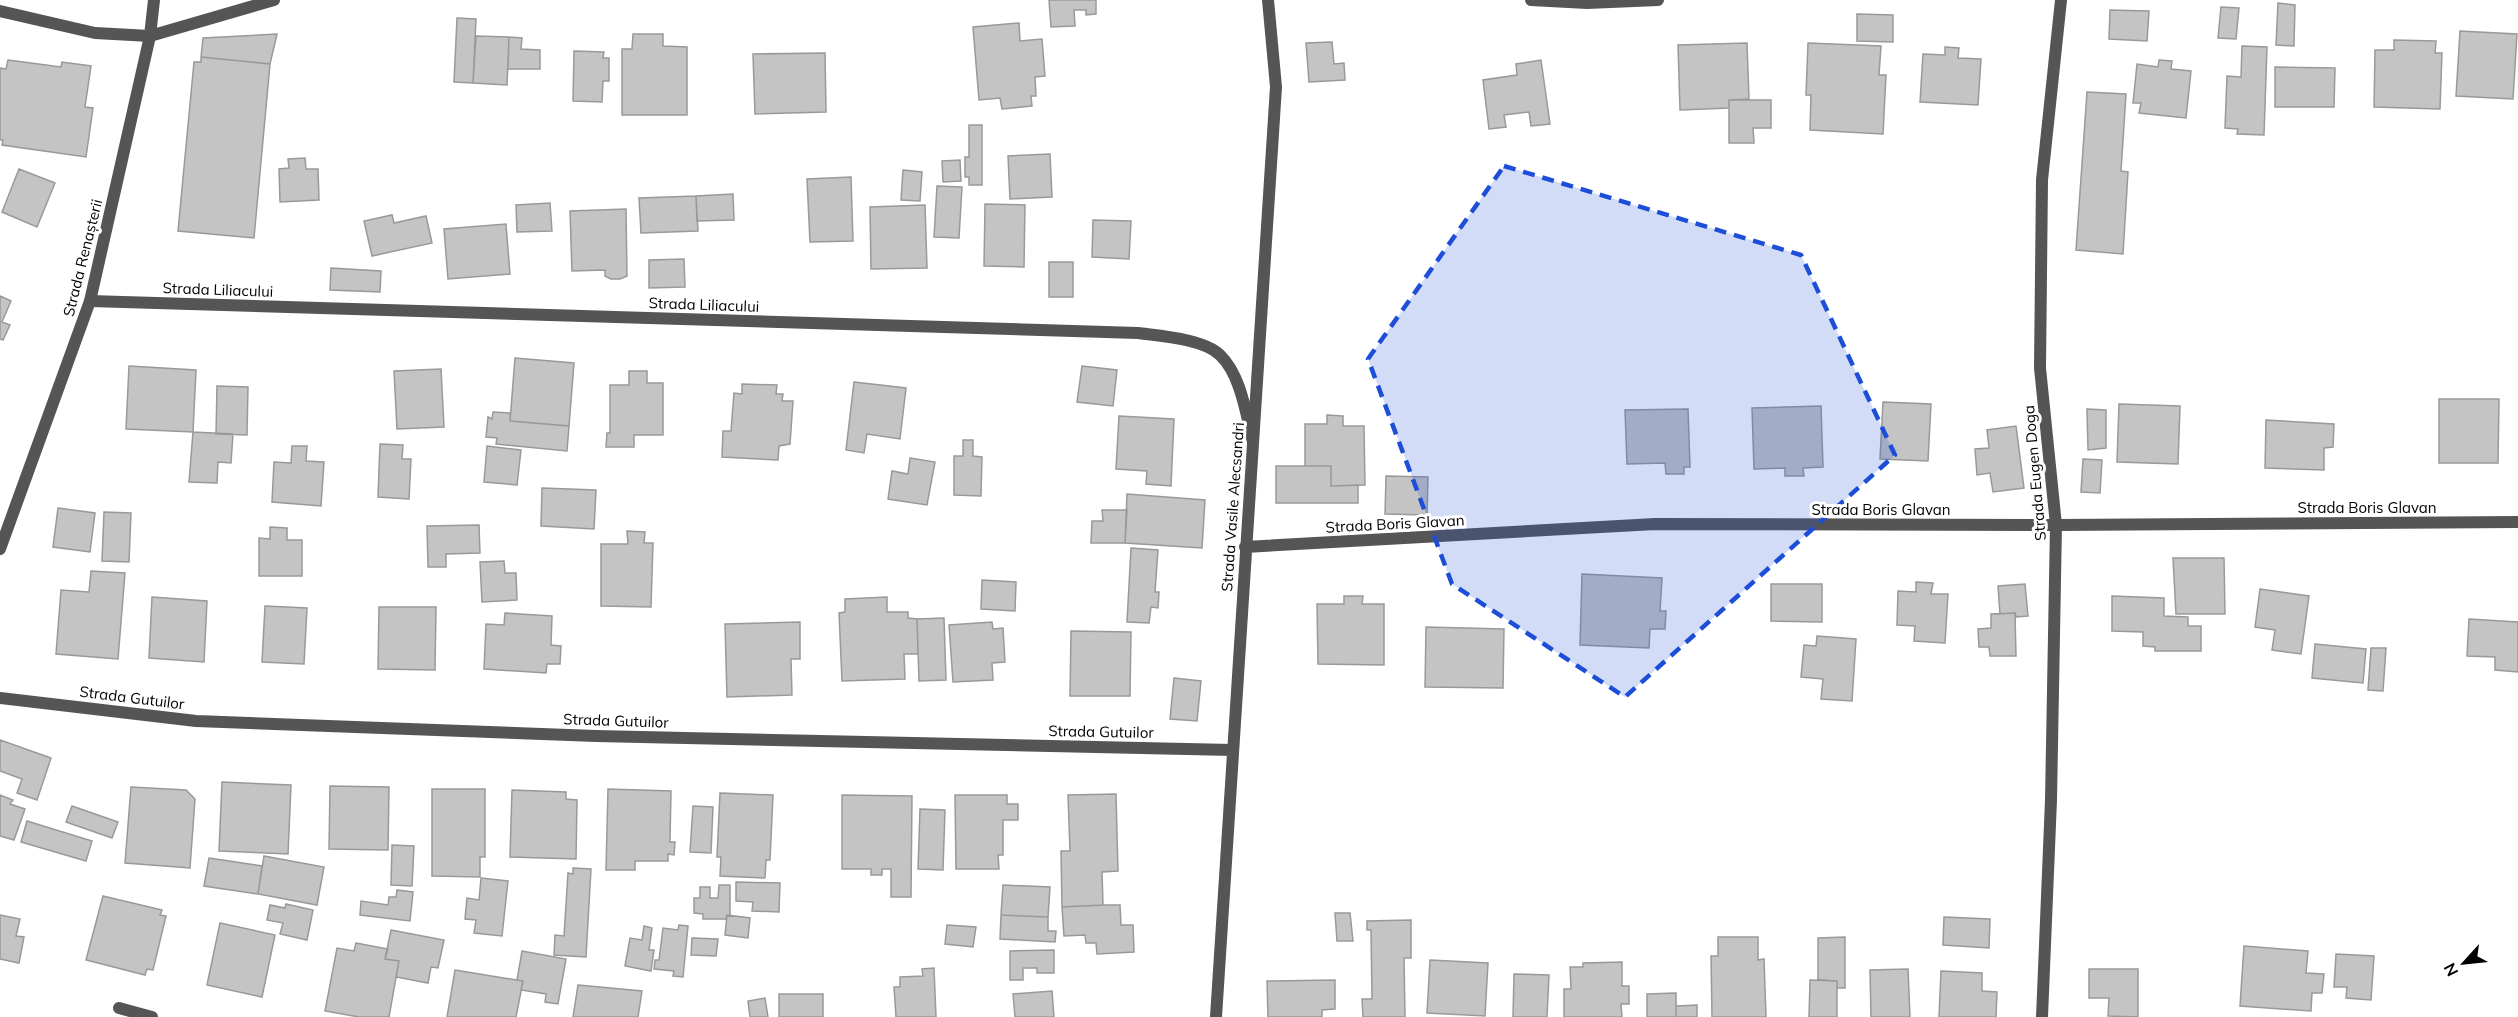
<svg xmlns="http://www.w3.org/2000/svg" width="2518" height="1017" font-family="Mulish,sans-serif">
<style>
.building{fill:#c4c4c4;stroke:#999;stroke-width:1.5}
.lines{fill:none;stroke-linecap:round;stroke-linejoin:round}
.minor{stroke:#555;stroke-width:12}
.tertiary{stroke:#555;stroke-width:12}
.marked{fill:#1d4ed8;fill-opacity:0.2;stroke:#1d4ed8;stroke-width:4.5;stroke-dasharray:12 8;stroke-linejoin:round}
.labels{text-anchor:middle;stroke-width:6;stroke-linejoin:round;paint-order:stroke}
.street-label{font-size:15px;fill:#000;stroke:#fff}
</style>
<rect width="100%" height="100%" fill="#fff"/>
<path class="building" d="M1049,0h47v14l-10,1v-5h-12l1,16 -24,1z
M2278,3l17,2 -1,41 -18,-1z
M2221,7l18,1 -3,31 -18,-1z
M2110,10l39,1 -2,30 -38,-2z
M1857,14l36,1v27l-36,-1z
M457,18l19,1 -3,64 -19,-1z
M1019,23l1,18 22,-2 3,37 -10,1 1,19h-5l1,10 -30,3 -2,-11 -21,2 -6,-73z
M2460,31l57,3 -4,65 -57,-3z
M277,34l-7,30 -69,-7 2,-19z
M633,34h30v12l24,1v68h-65v-66h10z
M476,36l33,1 -2,48 -34,-2z
M509,37l13,1 -1,11 19,1v19h-32z
M2394,40l42,1 -1,12h7l-2,56 -66,-2 1,-57h19z
M1332,42l2,22 10,-1 1,17 -36,2 -3,-39z
M1747,43l2,56 -20,1v8l-49,2 -2,-65z
M1808,43l73,3 -2,29h7l-3,59 -73,-4 1,-35h-5z
M2242,46l25,1 -3,88 -27,-1 1,-5 -13,-1 2,-52 14,1z
M1945,47l14,1 -1,10 23,1 -3,46 -58,-3 3,-48 22,1z
M574,51l30,1 -1,6h6v23h-6l-1,21 -29,-1z
M825,53l1,59 -71,2 -2,-60z
M201,57l69,7 -16,174 -76,-7 16,-169h7z
M8,60l53,7 1,-5 29,4 -6,41 8,1 -7,49 -84,-12 1,-5h-3v-72l6,1z
M1541,60l9,64 -19,2 -2,-14 -25,3 2,12 -17,2 -6,-49 34,-5 -1,-11z
M2159,60l13,1 -1,8 20,2 -5,47 -47,-5 2,-10h-8l4,-39 21,3z
M2275,67l60,1 -1,39h-59z
M2087,92l39,2 -5,77 7,1 -5,82 -47,-4z
M1729,100h42v28h-18l1,15h-25z
M969,125h13v60h-13v-8h-4v-20h4z
M1050,154l2,43 -42,2 -2,-43z
M305,158l1,11h12l1,31 -39,2 -1,-33 10,-1 -1,-9z
M960,160l1,21 -18,1 -1,-21z
M19,169l36,14 -18,44 -35,-15z
M903,170l19,2 -2,29 -19,-1z
M851,177l2,64 -43,1 -3,-63z
M937,186l25,1 -3,51 -25,-1z
M733,194l1,26 -37,1 -1,-25z
M696,196l2,35 -57,2 -2,-35z
M550,203l2,28 -35,1 -1,-27z
M985,204l40,1 -1,62 -40,-1z
M925,205l2,63 -56,1 -1,-62z
M626,209l1,67 -7,3h-9l-6,-3v-6l-33,1 -2,-60z
M392,215l2,8 32,-7 6,27 -60,13 -8,-35z
M1093,220l38,1 -2,38 -37,-2z
M506,224l4,50 -62,5 -4,-50z
M684,259l1,28 -36,1v-28z
M1049,262h24v35h-24z
M331,268l50,3 -1,21 -50,-2z
M0,296l11,5 -9,21 8,3 -7,15 -3,-1z
M515,358l59,5 -5,63 -59,-5z
M129,366l67,4 -3,62 -67,-3z
M1082,366l35,4 -4,36 -36,-4z
M441,369l3,58 -47,2 -3,-58z
M629,371h18v12h16v52h-29v12h-28l1,-14h3v-48h19z
M854,382l52,6 -6,51 -33,-5 -3,19 -18,-3z
M742,384l35,1 -1,9h7l-1,7h11l-3,43 -11,2 -1,14 -56,-3 1,-26h8l3,-38 8,1z
M217,386l31,1 -1,48 -31,-1z
M2439,399h60l-1,64h-59z
M1883,402l48,2 -3,57 -48,-2z
M2119,404l61,2 -2,58 -61,-2z
M1821,406l2,61 -20,1 1,8h-19v-8l-31,1 -2,-61z
M1688,409l2,58h-6v7h-18l-1,-11 -38,1 -2,-54z
M2087,409l19,1v38l-18,2z
M493,412l17,1v8l59,5 -2,25 -71,-7 1,-6 -11,-1 2,-20 4,2z
M1327,415l16,1v10h21l1,59 -34,1v-20h-26v-42h22z
M1119,416l55,3 -3,67 -25,-2 1,-13 -31,-2z
M2266,420l68,4 -1,23 -9,1v22l-59,-2z
M2016,426l8,62 -31,4 -3,-19 -13,2 -2,-26 14,-1 -2,-18z
M193,432l40,2 -2,29 -13,-1 -1,21 -28,-1z
M963,440h10v16l9,1 -1,39 -27,-1v-39h9z
M380,444l23,1 -1,14h9l-2,40 -31,-2z
M292,446h15l-1,15 18,1 -3,44 -49,-4 2,-40 17,1z
M487,446l34,4 -4,35 -33,-3z
M910,458l25,4 -8,43 -39,-6 4,-28 16,3z
M2083,459l19,1 -2,33 -19,-1z
M1276,466h55v20l27,-1v18h-82z
M1386,476l42,1 -1,38 -42,-1z
M542,488l54,2 -2,39 -53,-3z
M1127,494l78,6 -3,48 -77,-5z
M58,508l37,5 -5,39 -37,-5z
M1102,510h25l-2,33h-34l1,-22h11z
M104,512l27,1 -2,49 -27,-1z
M479,525l1,28 -34,1v13h-18l-1,-41z
M270,527l17,1v12h15v36h-43v-38l11,1z
M627,531l18,1 -1,11h9l-2,64 -50,-1v-62h27z
M1131,548l27,2 -3,42h4l-1,16 -7,-1 -2,16 -22,-1z
M2173,558h51l1,56h-49z
M504,561l1,12h11l1,27 -35,2 -2,-40z
M91,571l34,2 -7,86 -62,-5 5,-64 28,2z
M1582,574l80,4 -2,33h6l-1,18h-15l-1,19 -69,-3z
M982,580l34,2 -1,29 -34,-2z
M1916,582l17,1 -2,11h17l-3,49 -31,-2 1,-15 -18,-1 1,-34 18,1z
M1771,584h51v38l-51,-1z
M2025,584l3,32 -12,1 -1,-4 -15,1 -2,-28z
M2260,589l49,7 -8,58 -29,-4 3,-20 -20,-3z
M1344,596h19l-1,8h22v61l-66,-1 -1,-60h27z
M2112,596l52,2v18l24,1v9h13v25h-46v-4l-12,-1v-14l-31,-1z
M152,597l55,4 -3,61 -55,-4z
M887,597v15h21v6l9,1 1,35h-14l1,25 -63,2 -3,-68 6,-1v-13z
M265,606l42,2 -3,56 -42,-2z
M379,607h57l-1,63 -57,-1z
M505,613l47,3 -1,29 10,1 -1,18h-13l-1,9 -62,-4 2,-45 18,1z
M2015,613l1,43h-26l-1,-9h-10l-1,-18 13,-1v-14z
M944,618l2,62 -27,1 -2,-62z
M2469,619l49,3v50l-23,-2v-13l-28,-1z
M800,622v37h-9l1,36 -65,2 -2,-73z
M992,622l1,7 10,-1 2,34 -13,1 1,17 -40,2 -4,-57z
M1426,627l78,2 -1,59 -78,-1z
M1071,631l60,1 -1,64h-60z
M1817,636l39,3 -4,62 -31,-2 2,-20 -22,-2 3,-32 12,1z
M2315,644l51,5 -3,34 -51,-5z
M2371,648h15l-3,43 -15,-1z
M1174,678l27,3 -4,40 -27,-2z
M0,740l51,18 -14,42 -20,-7 5,-14 -22,-8z
M222,782l69,3 -3,69 -69,-3z
M330,786l59,1 -1,63 -59,-1z
M131,787l55,3 9,9 -5,69 -65,-5z
M432,789h53v68h-5v20l-48,-1z
M608,789l63,2 -1,51h5l-1,13 -6,-1v7h-33v9h-29z
M512,790l54,2v7l11,1 -1,59 -66,-2z
M720,793l53,2 -3,65h-4l-1,18 -45,-2 1,-19h-4z
M1116,794l2,77 -16,1 1,33 -41,2 -1,-56h9l-2,-56z
M0,795l13,5 -3,4 15,5 -11,31 -14,-4z
M842,795l70,1 -1,101h-20v-28h-9v6h-11v-6h-29z
M955,795h52v9h11v16h-15v35h-5l1,14h-43z
M72,806l46,16 -6,16 -46,-16z
M693,806l20,1 -2,46 -21,-1z
M920,809l25,1 -2,60 -25,-1z
M27,821l65,20 -6,20 -65,-19z
M392,845l22,1 -2,40 -21,-1z
M264,856l60,11 -7,38 -59,-11z
M209,858l53,8 -4,28 -54,-8z
M573,868l18,1 -5,88 -32,-2 1,-20 9,1 4,-63 5,1z
M481,878l27,3 -6,55 -28,-3 2,-13 -11,-1 2,-21 12,2z
M736,882l44,1 -1,29 -27,-1 1,-9 -17,-1z
M719,885h11v31l-3,-1 -1,4h-23v-5l-9,-1v-15h6v-11h10v11h8z
M1003,885l47,2 -2,30 -47,-2z
M397,890l16,2 -3,29 -50,-6 1,-14 27,4 1,-8h7z
M103,896l59,14 -2,5 6,1 -13,54 -6,-1 -2,6 -59,-15z
M286,904l27,6 -6,30 -27,-6 3,-11 -16,-3 3,-15 15,3z
M1103,905h17l1,20h12l1,27 -37,2 -1,-11h-10l-1,-8 -21,1 -2,-29z
M1335,913h15l3,28h-16z
M0,915l20,4 -4,17 8,1 -5,26 -19,-4z
M727,915l23,3 -2,20 -23,-3z
M1001,915l47,2v14h8l-1,11 -55,-3z
M1944,917l46,2 -1,29 -46,-3z
M1411,920v38h-7l1,59h-42l-1,-18h10l-1,-69h-4v-9z
M220,923l55,12 -13,62 -55,-12z
M679,925l9,1 -5,51 -10,-1 1,-5 -20,-2 1,-9h4l4,-32 15,2z
M947,925l29,2 -3,20 -28,-3z
M644,926l8,2 -3,22h5l-3,21 -26,-5 5,-28 12,2z
M391,930l53,10 -6,28 -7,-1 -3,16 -32,-6 3,-16 -14,-2z
M1718,937h40v23l6,-1 2,58h-54l-1,-61h7z
M1845,937v51h-8v-7l-19,-1v-42z
M692,938l26,1 -2,17 -25,-1z
M356,943l32,6 -3,10 14,2 -10,56h-30l-34,-6 12,-63 17,3z
M2244,946l64,5 -2,22 18,1 -2,19h-10l-1,18 -71,-5z
M1054,950v23h-17v-5h-14v12h-13v-29z
M522,951l44,8 -8,45 -13,-2 1,-8 -25,-4 2,-9 -6,-1z
M2336,954l38,2 -3,44 -25,-2 1,-11h-13z
M1430,960l58,3 -3,53 -58,-3z
M1622,962v24h7v18h-8l1,13h-58v-28h7l-1,-22h13v-4z
M934,968l2,49h-40l-2,-30h6v-10l23,-1 -1,-7z
M1908,969l2,48h-39l-1,-47z
M2089,969h49v48l-30,-1 1,-18h-20z
M455,970l68,11 -7,36h-69z
M1941,971l41,2v18l15,1 -1,25h-57z
M1514,974l35,1 -2,42h-34z
M1335,980v29l-13,1v7h-54l-1,-36z
M1810,980l27,1v36h-28z
M578,985l64,6 -4,26h-65z
M1052,991l2,26h-39l-2,-23z
M1676,993v24h-29v-23z
M779,994h44v23h-44z
M765,998l3,19h-18l-2,-16z
M1697,1005v12h-21v-11z"/>
<g class="lines">
<path class="minor" d="M1531,0l56,3 71,-3
M0,11l95,22 55,3 124,-36
M90,301l1048,32c22,3 66,6 82,22 21,20 26,59 33,87
M1245,547l410,-23 401,1 462,-3
M0,698l196,23 400,15 636,14
M119,1008l33,9
M1216,1017l60,-930 -8,-87
M2042,1017l9,-217 5,-275 -16,-157 2,-188 19,-180"/>
<path class="tertiary" d="M0,549l90,-248 60,-265 4,-36"/>
</g>
<path class="marked" d="M1504,166l297,89 94,200 -270,242 -173,-113 -84,-225z"/>
<g class="labels">
<g class="street-label">
<text transform="translate(83 258) rotate(-76)" y="5">Strada Renașterii</text>
<text transform="translate(218 290) rotate(2)" y="5">Strada Liliacului</text>
<text transform="translate(704 305) rotate(2)" y="5">Strada Liliacului</text>
<text transform="translate(2035 473) rotate(-95)" y="5">Strada Eugen Doga</text>
<text transform="translate(1233 507) rotate(-86)" y="5">Strada Vasile Alecsandri</text>
<text x="2367" y="513">Strada Boris Glavan</text>
<text x="1881" y="515">Strada Boris Glavan</text>
<text transform="translate(1395 524) rotate(-3)" y="5">Strada Boris Glavan</text>
<text transform="translate(132 698) rotate(7)" y="5">Strada Gutuilor</text>
<text transform="translate(616 721) rotate(2)" y="5">Strada Gutuilor</text>
<text transform="translate(1101 732) rotate(1)" y="5">Strada Gutuilor</text>
</g>
</g>
<g transform="translate(2464 963) rotate(243)" stroke="#ffffff" stroke-width="4.5" paint-order="stroke">
<path d="M0-4.5L10 22L0 15L-10 22Z" fill="#000000"/>
<text y="-9" font-size="16" font-weight="bold" text-anchor="middle" fill="#000000">N</text>
</g>
</svg>
